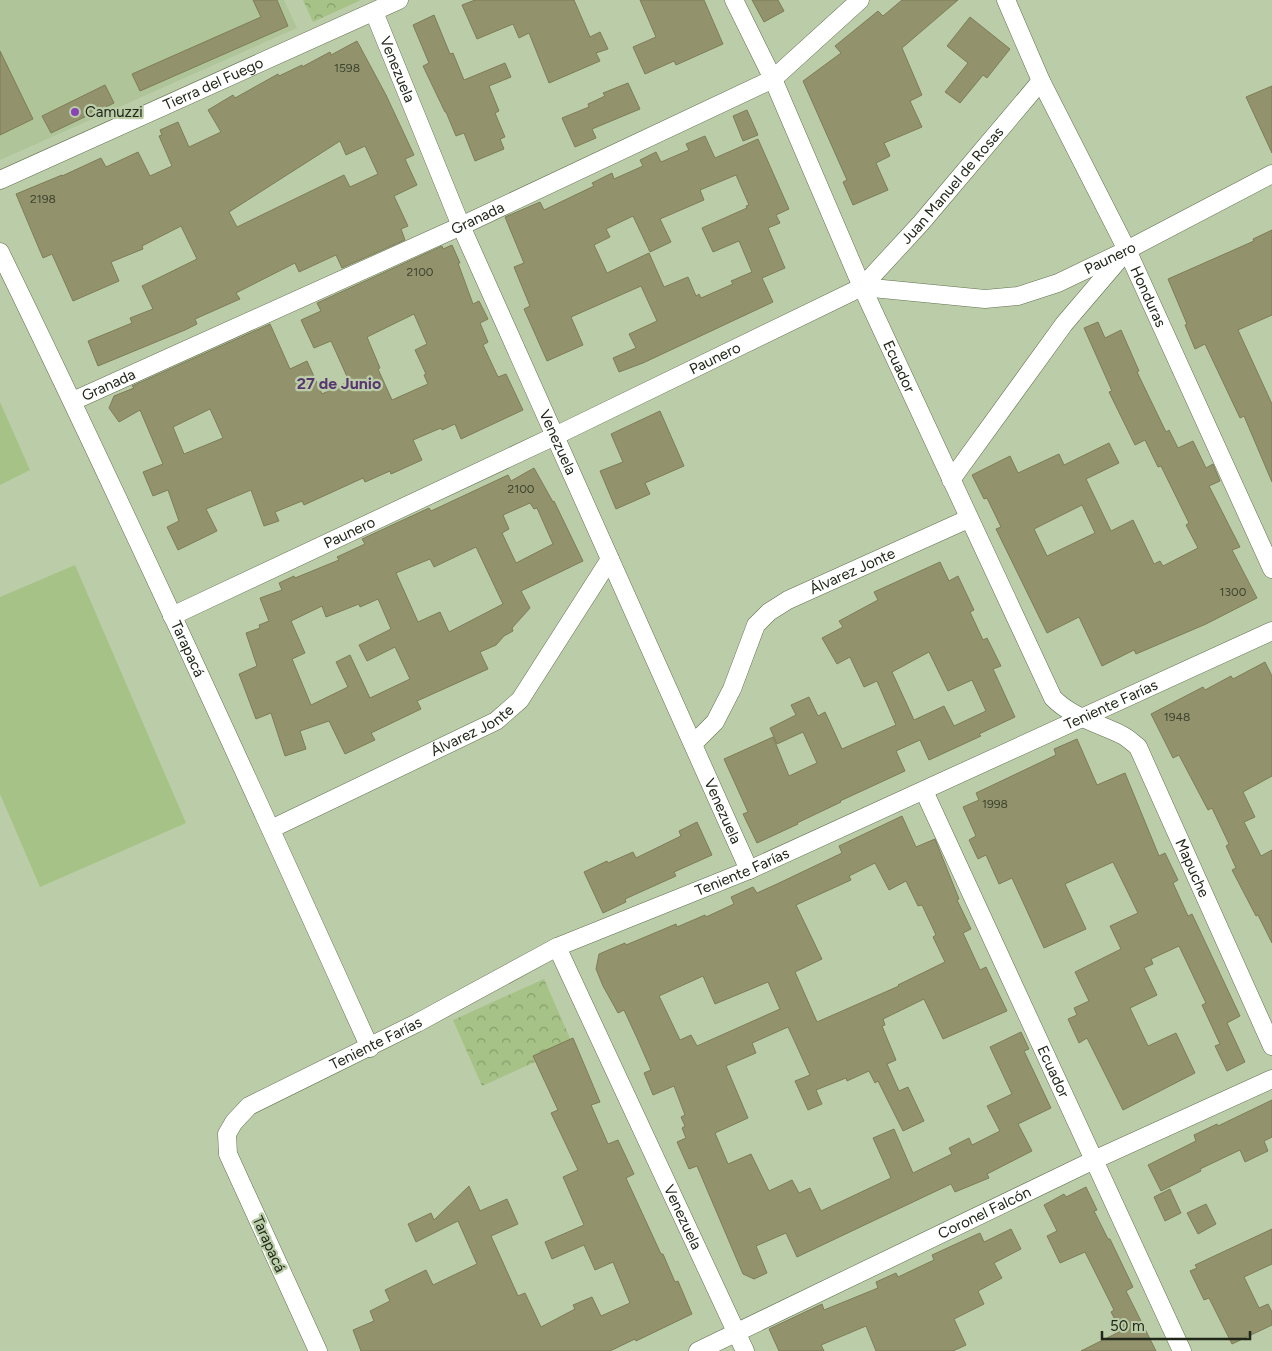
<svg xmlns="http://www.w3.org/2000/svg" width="1272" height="1351" font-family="Figtree,sans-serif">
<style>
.built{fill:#afc498}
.park{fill:url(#park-crowns)}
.garden{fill:#a6c286}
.building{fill:#92936c;stroke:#7d7d57;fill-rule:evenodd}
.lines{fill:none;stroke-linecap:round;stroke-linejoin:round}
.street-casing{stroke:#61714f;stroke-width:19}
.street{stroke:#fff;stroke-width:18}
.poi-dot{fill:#8844b7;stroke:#bbcda8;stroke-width:2}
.labels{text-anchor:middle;stroke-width:4.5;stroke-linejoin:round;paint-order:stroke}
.number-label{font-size:12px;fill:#3d432e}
.street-label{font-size:15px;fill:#21281a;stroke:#bbcda8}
.poi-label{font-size:15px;fill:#21281a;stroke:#bbcda8;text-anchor:start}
.neighbourhood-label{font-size:16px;font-weight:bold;fill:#583771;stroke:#bbcda8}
</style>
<defs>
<pattern id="park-crowns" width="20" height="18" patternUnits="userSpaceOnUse" patternTransform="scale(1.25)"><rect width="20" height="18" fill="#a6c286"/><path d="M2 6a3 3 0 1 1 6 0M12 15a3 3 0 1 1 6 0" fill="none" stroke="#879e6d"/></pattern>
</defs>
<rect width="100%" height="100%" fill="#bbcda8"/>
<path class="built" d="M0,0h284l13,28 -297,132z"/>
<path class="park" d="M303,0h58l-48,22z
M544,979l29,66 -91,41 -29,-66z"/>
<path class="garden" d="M0,402l30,68 -30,15z
M75,565l111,258 -146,64 -40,-93v-197z"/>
<path class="building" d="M253,0h24l11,26 -148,65 -8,-17 129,-57z
M475,0h99l16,37 10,-5 8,17 -12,4 4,8 -51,22 -20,-50 -10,5 -6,-14 -36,15 -15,-34z
M640,0h64l19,44 -47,21 -2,-4 -29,13 -12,-27 23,-10z
M752,0h26l6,11 -20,11z
M902,0h56l-56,48 20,47 -12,6 12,26 -38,16 6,13 -14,7 12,27 -35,15 -10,-23 4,-2 -44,-99 38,-28 -6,-7 43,-35 5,5z
M434,15l16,39 3,-1 11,27 41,-17 6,14 -22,9 10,25 -4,2 10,24 -5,2 4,10 -29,12 -11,-28 -8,3 -10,-24h-1l-22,-46 6,-3 -16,-38z
M970,17l40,32 -23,29 -4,-3 -23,28 -15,-11 23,-29 -21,-17z
M357,41l29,54 28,60 -9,4 12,26 -23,11 14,30 -7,3 4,11 -63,28 -6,-13 -37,17 -4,-9 -59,30 4,6 -45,20 2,5 -12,6 -87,36 -10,-25 44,-18 -2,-5 23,-9 -11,-23 55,-27 -16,-33 -39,20 1,3 -32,13 8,19 -46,20 -21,-47 -9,4 -27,-64 46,-19v1l39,-18 5,9 32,-15 12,24 22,-10 -13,-30 3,-1 -2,-5 18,-8 11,25 32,-15 -13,-22 25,-15 2,3 43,-24 1,2 23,-11v2l28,-15 1,3zM340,141l6,14 19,-9 13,28 -28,13 -6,-12 -107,52 -8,-15z
M0,51l33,68 -33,16z
M628,83l12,26 -48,20 4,9 -21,9 -13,-29 27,-11 -1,-3 17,-8 -2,-3z
M105,85l9,18 -63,30 -9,-17z
M1272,86v67l-26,-56z
M747,110l11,25 -15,6 -10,-25z
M705,136l10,22 43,-19 31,70 -13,6 4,8 -12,5 17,40 -23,10 11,24 -130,61 -24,9 -6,-14 23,-10 -7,-14 28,-13 -16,-35 -70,31 12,28 -36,16 -23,-52 6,-3 -16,-39 10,-4 -19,-46 35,-15 4,8 50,-24 -2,-3 20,-10 2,6 29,-13 -3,-6 16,-8 5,10 28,-12 -3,-6zM736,175l13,30 -3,1 1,2 -45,20 11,24 26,-11 13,31 -21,9 2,3 -32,14 -2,-4 -3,2 -8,-19 -24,10 -15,-34 -42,20 -13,-28 16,-8 -4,-8 27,-13 17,36 21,-10 -11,-23 44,-19 -4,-10z
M1272,230v85l-34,15 34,74v78l-28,-66 -4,2 -35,-74 -10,5 -10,-24 2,-1 -19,-45 86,-38 -1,-2z
M452,245l8,18h-2l15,41 6,-3 9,18 -8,4 8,19 -5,3 15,32 8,-3 17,36 -62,29 -6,-15 -13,6 -1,-2 -28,12 9,20 -31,14 -1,-3 -25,11 -2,-4 -59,27 -2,-4 -27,11 4,9 -15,5 -13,-36 -45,19 11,22 -39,19 -11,-23 12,-6 -11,-31 -15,6 -10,-24 20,-8 -23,-54 -21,12 -10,-14 5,-12 20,-8 -2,-2 138,-62 20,45 17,-8 15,33 27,-13 -18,-40 -17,7 -13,-28 20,-9 -4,-8 125,-57 1,3zM414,314l13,30 -12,6 11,24 -2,1 4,9 -36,16 -14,-31 2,-1 -13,-31zM210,409l13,29 -39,16 -11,-27z
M1098,322l7,16 16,-8 18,41 -2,1 29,60 3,-2 9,18 15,-7 13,27 7,-4 7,17 -11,5 31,61 -8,3 25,48 -51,26 -70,30 -2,-4 -32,16 -23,-49 -32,16 -51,-104 5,-2 -14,-29 -3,1 -12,-24 38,-19 8,17 41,-19 5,11 45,-22 10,20 -33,16 25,52 22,-11 21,44 6,-3 3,5 35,-18 -12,-23 3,-2 -28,-57 -3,1 -13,-27 -10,5 -26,-53 3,-1 -28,-63zM1082,505l13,28 -48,23 -13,-27z
M660,411l24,55 -39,17 5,11 -34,15 -16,-38 23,-9 -12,-28z
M534,468l19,34 1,-1 29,60 -62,30 9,17 -18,20 1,3 -9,5 -8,9 -16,7 8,17 -71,32 4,8 -50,24 4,7 -30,14 -16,-33 -29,10 6,18 -21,7 -14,-43 -15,6 -17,-45 18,-8 -11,-33 14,-5 -1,-3 10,-4 -9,-23 22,-8 -3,-7 15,-7 1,2 44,-18 -2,-3 28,-13 -3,-5 67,-31 2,3 77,-36 3,6zM530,503l4,6 3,-1 16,36 -37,19 -14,-30 7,-4 -6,-14zM476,547l27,57 -54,28 -9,-20 -22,10 -22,-49 34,-14 4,8zM378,599l13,30 -32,16 8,16 28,-14 15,32 -40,19 -20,-43 -14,7 12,25 -37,18 -19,-46 13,-6 -14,-32 31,-15 4,11 33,-13 1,3z
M940,562l9,19 9,-5 16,34 -4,2 13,28 4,-2 14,28 -8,3 22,48 -36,17 2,2 -52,24 -9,-20 -24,11 9,20 -65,30 1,1 -44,21 1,1 -41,19 -14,-29 5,-2 -24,-53 49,-22 16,39 28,-13 -14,-31 -26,12 -7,-16 26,-13 -5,-10 18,-8 9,19 7,-4 17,37 54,-24 -19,-44 -13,6 -14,-30 -13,7 -15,-26 21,-11 -4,-6 39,-21 -4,-8zM929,652l19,39 24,-11 14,31 -32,15 -10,-20 -30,14 -22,-48z
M1265,662l7,14v100l-29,16 12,25 -11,5 17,34 11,-6v93l-14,-28 -2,1 -24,-46 4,-2 -10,-22 3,-2 -17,-36 -4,2 -29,-55 -6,3 -22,-44 52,-27 2,3 26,-14 2,3z
M1077,739l20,46 28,-12 34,83 6,-3 13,27 -5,3 15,33 4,-2 48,102 -13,7 18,39 -18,9 -12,-25 5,-2 -18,-39 4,-2 -27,-57 -28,13 2,5 -9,4 13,27 -27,13 18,38 28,-13 19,40 -72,37 -36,-72 -8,5 -11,-24 9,-4 -3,-7 15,-7 -14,-29 46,-23 -11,-23 28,-13 -25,-51 -48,22 21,45 -42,19 -32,-70 -13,6 -13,-29 -8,4 -9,-19 7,-4 -13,-29 16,-7 -3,-7 80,-38 -2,-6z
M902,816l14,31 19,-8 24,60 -2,1 14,29 -8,4 17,37 6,-3 21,44 -64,28 -19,-40 -41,20 2,6 -3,1 14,34 -9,4 12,27 9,-4 16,34 -21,10 -25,-50 -3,2 -6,-12 -22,10 -1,-3 -30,12 6,14 -14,6 -13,-29 15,-6 -22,-48 -36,16 4,10 -30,13 22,52 -33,15 13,31 23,-10 18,37 23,-11 7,13 11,-5 11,23 70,-33 -18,-40 21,-9 19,44 39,-19 -3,-6 20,-10 3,7 28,-14 -13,-25 25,-12 -22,-47 31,-15 8,17 -5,2 27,57 -33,16 14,27 -45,23 2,4 -34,14 -4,-8 -154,73 -11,-24 -30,13 11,27 -13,6 -11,-5 -46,-108 -8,3 -12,-27 9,-4 -4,-10 3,-2 -4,-9 4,-2 -11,-29 -21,9 -9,-22 7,-3 -14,-32 -13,-28 -6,3 -15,-27 -7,-17 3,-15 26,-11 1,2 50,-21 1,3 28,-12 1,2 28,-13 -3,-7 22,-10 4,6 20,-9 65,-31 -3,-7zM875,863l14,27 17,-9 12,25 4,-1 14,30 -3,2 12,25 -47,23 1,1 -82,36 -22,-50 27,-13 -26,-54 55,-25 -2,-4zM703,976l12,28 53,-22 12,27 -83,37 -6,-11 -11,5 -21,-44z
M697,822l15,33 -38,17 2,4 -51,23 1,3 -23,11 -19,-41 23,-11 1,2 25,-11 3,6 45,-22 -2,-5z
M573,1038l27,64 -9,3 17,39 10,-4 16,34 -8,4 35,76h2l12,28 3,-1 14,33 -56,27 -1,-2 -25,12h-249l-8,-21 21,-9 -4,-10 20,-10 -5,-11 41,-20 7,15 44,-21 -19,-43 -42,21 -8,-18 23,-11 3,7 35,-34 11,25 27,-12 11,25 -27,12 27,60 7,-3 16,34 34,-18 -2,-4 19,-8 9,19 29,-13 -17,-41 -18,8 -11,-25 -32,14 -7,-17 39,-17 -21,-48 15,-7 -27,-57 7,-3 -25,-54z
M1272,1100v37l-8,4 4,10 -23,11 -5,-12 -40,19 1,2 -40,20 -13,-26 48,-24 -2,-6 23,-11 1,2z
M1086,1187l11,23 -3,1 14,28h2l23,48 -7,4 30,60h-75l40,-20 -10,-19 3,-2 -29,-58 -25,11 -13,-27 10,-5 -13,-26 20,-11 2,3z
M1170,1189l11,24 -16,8 -11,-24z
M1206,1204l10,20 -18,10 -11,-21z
M1011,1229l10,20 -27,14 8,15 -24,13 6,13 -30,15 12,26 -13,6h-77l-10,-25 -45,19 3,6h-45l-10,-22 53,-25 2,6 54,-22 -2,-6 20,-9 2,4 36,-17 -2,-5 48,-22 4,9z
M1272,1229v35l-28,13 15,31 9,-4 4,8v13l-40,19 -23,-46 -5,2 -14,-29 7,-3 -2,-3z"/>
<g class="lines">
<defs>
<g id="street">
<path id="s1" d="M734,0l39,79 89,208 191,411c20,20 45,25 69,37 6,3 11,8 16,12l134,299"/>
<path id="s2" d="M1006,0l35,81 86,169 145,319"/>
<path id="s3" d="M374,12l87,214 288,644"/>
<path id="s4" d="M0,180l399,-180"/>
<path id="s5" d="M0,252c128,263 249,529 370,796"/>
<path id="s6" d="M862,287l59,-64 120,-142"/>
<path id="s7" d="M73,401l388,-175 312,-147 87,-79"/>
<path d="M951,480l113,-156 58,-68"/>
<path id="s8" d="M172,616l383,-180 307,-149 123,12 33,-3 40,-13 69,-33 145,-76"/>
<path id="s9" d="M693,744l22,-22 17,-33 24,-64 13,-13 19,-12 180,-81"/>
<path id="s10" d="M924,791l258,560"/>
<path id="s11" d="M271,829l225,-108 24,-21 90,-141"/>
<path id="s12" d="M557,947l188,404"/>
<path id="s13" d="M318,1351l-90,-197 -1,-20 7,-12 15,-16 168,-83 140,-76 192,-77 523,-239"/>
<path id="s14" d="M698,1351l396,-191 178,-81"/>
</g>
</defs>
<use href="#street" class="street-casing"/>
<use href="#street" class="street"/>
</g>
<circle class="poi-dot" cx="75" cy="112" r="5"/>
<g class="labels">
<g class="number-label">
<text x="347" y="72">1598</text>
<text x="43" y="203">2198</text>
<text x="420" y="276">2100</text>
<text x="521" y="493">2100</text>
<text x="1233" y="596">1300</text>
<text x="1177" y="721">1948</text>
<text x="995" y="808">1998</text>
</g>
<g class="street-label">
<text dy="5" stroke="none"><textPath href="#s3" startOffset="62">Venezuela</textPath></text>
<text dy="5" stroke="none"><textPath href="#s4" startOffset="234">Tierra del Fuego</textPath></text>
<text dy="5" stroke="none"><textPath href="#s6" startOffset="136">Juan Manuel de Rosas</textPath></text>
<text dy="5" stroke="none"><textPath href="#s7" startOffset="444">Granada</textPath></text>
<text dy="5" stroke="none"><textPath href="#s8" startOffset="1021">Paunero</textPath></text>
<text dy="5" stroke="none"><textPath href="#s2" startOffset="329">Honduras</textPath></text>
<text dy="5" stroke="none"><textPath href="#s8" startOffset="601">Paunero</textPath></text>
<text dy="5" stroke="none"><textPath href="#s1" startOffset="402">Ecuador</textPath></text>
<text dy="5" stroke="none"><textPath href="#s7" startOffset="39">Granada</textPath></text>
<text dy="5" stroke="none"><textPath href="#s3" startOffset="468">Venezuela</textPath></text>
<text dy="5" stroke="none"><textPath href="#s8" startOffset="196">Paunero</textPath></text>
<text dy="5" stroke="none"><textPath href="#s9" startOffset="248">Álvarez Jonte</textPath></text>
<text dy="5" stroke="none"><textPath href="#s5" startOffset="439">Tarapacá</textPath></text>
<text dy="5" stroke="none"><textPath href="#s13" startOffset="1224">Teniente Farías</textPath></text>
<text dy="5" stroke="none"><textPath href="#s11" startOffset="224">Álvarez Jonte</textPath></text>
<text dy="5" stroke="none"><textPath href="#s3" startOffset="872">Venezuela</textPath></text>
<text dy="5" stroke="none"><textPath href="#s1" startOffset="999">Mapuche</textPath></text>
<text dy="5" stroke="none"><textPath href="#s13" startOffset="819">Teniente Farías</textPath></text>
<text dy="5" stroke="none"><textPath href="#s13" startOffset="414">Teniente Farías</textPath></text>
<text dy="5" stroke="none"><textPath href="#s10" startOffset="309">Ecuador</textPath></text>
<text dy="5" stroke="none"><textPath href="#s14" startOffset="318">Coronel Falcón</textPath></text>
<text dy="5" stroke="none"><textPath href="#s12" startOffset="298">Venezuela</textPath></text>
<text transform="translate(269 1244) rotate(66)" y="5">Tarapacá</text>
</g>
<g class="poi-label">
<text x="85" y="117">Camuzzi</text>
</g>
<g class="neighbourhood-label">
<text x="339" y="389">27 de Junio</text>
</g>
</g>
<path d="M1102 1331v8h148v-8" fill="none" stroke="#21281a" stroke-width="2.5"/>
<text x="1110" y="1331" font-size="15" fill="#21281a" stroke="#bbcda8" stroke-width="4" paint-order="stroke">50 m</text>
</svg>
